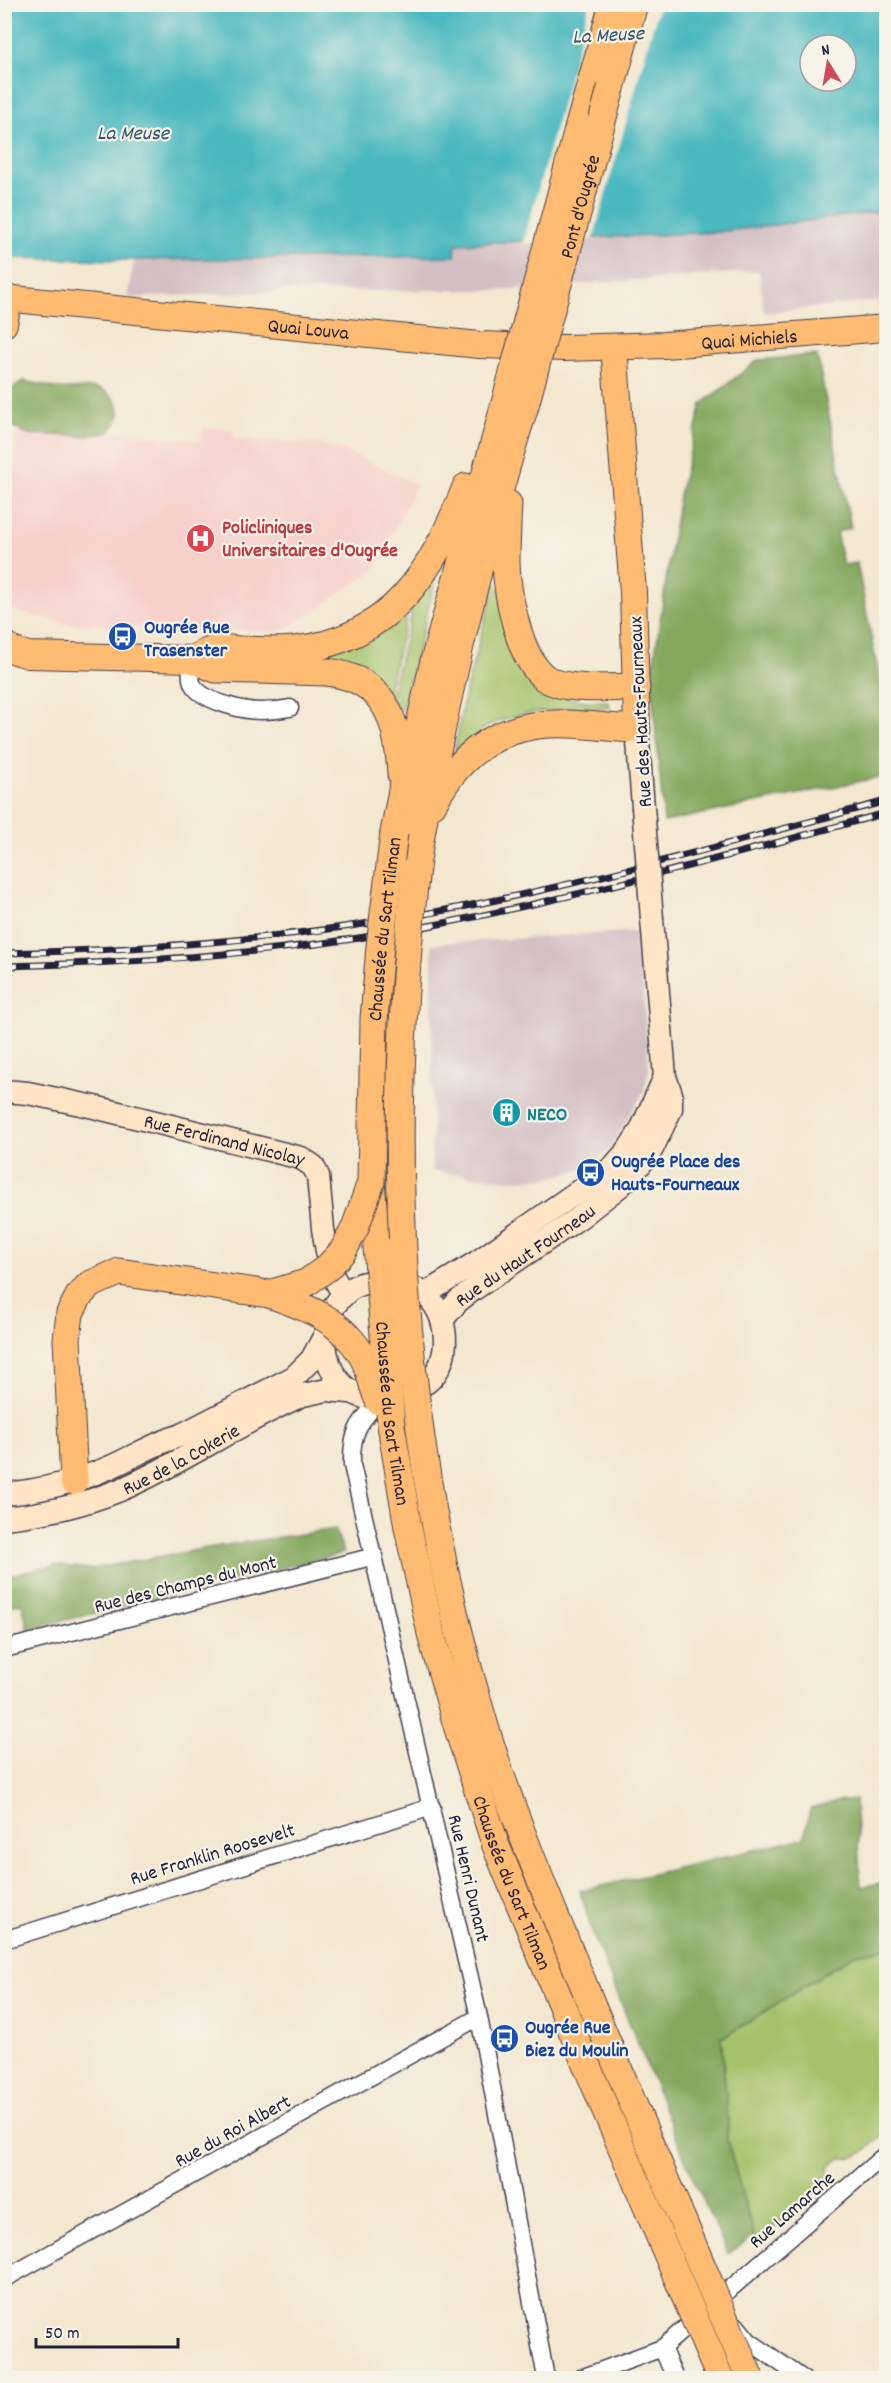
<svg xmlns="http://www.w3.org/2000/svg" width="891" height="2383" font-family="Dekko,sans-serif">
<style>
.built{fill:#f7d0cc}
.industrial{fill:#d2bec3}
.green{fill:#a4c269;stroke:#637252;stroke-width:1.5}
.forest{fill:#83a85d;stroke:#52654c;stroke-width:1.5}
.water{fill:#49b8bf;stroke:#366d7d;stroke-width:1.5;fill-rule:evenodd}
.pier{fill:#f3e7cf}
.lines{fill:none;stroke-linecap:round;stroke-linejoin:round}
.minor-casing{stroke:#414051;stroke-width:19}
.secondary-casing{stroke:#414051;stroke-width:25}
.primary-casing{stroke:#414051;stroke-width:28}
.trunk-casing{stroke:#414051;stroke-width:29}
.minor{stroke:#fff;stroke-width:16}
.secondary{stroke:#ffe4c6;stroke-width:22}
.primary{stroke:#febb71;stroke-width:26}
.trunk{stroke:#febb71;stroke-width:27}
.rail-casing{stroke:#22223b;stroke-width:7}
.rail{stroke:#f7f3e8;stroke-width:4.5;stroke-dasharray:14;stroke-linecap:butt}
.secondary-bridge-casing{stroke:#414051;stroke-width:25;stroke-linecap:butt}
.trunk-bridge-casing{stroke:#414051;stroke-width:29;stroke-linecap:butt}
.secondary-bridge{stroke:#ffe4c6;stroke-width:22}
.trunk-bridge{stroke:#febb71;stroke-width:27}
.labels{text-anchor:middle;stroke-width:4.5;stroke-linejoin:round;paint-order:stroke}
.street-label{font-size:20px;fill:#22223b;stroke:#f7f3e8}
.health-label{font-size:20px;font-weight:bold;fill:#be3a42;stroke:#f7f3e8;text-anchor:start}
.transit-label{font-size:20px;font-weight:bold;fill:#164399;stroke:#f7f3e8;text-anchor:start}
.culture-label{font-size:20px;font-weight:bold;fill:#0d838f;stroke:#f7f3e8;text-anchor:start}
.water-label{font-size:21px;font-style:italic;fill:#305669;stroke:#f7f3e8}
</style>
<rect width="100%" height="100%" fill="#f7f3e8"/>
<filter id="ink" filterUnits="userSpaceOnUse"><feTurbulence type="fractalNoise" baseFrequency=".0167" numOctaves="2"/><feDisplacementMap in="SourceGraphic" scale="12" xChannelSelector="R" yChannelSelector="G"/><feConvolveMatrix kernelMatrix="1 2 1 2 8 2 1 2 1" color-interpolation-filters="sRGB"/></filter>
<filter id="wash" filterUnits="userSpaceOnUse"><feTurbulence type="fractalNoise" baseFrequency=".008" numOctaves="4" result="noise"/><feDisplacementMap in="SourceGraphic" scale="24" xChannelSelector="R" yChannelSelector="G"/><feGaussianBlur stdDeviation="1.35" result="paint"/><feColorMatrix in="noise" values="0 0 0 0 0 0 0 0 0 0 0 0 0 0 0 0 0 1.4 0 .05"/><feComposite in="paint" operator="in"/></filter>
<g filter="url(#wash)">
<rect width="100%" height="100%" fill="#f3e7cf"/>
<path class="built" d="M18,424l182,16 4,-12 28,1 3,10 88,5 25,8 69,32 -43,86 -83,56 -17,6 -208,-8 -58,-15 2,-83z"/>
<path class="industrial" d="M886,211v89l-122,13 -5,-42 -256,19 -212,1 -164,7 7,-38 321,-4v-12l262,-12z
M638,931l11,137 -5,23 -34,58 -13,13 -12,6 -34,10 -43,2 -76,-9v-227z"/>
<path class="green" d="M430,581l4,2v3l-32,124 -12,-11 21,-82v-4l-6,-7z
M495,583l70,115 21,3h21l3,5 -8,2c-37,2 -77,1 -112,17 -13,7 -23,18 -35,24l9,-51z
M399,611l7,7 -18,73 -164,-34z
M886,1949v182c-11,10 -29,33 -44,26l-13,9v9l-8,12 -65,56 -29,-103 1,-22 -7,-81 5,-1 129,-82z"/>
<path class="forest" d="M817,355l34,173 -15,4 7,33 14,-2 29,150v63l-222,46 -13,-142 28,-185 23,-91 56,-44z
M23,381c13,2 25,6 37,8 22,2 41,-9 56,13 7,12 1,20 -6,30l-26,4 -59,-2 -14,-9 -5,-16 5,-20z
M335,1529l9,24 -316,76 -6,-26 -17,4v-31l49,-11 37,4 116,-21z
M855,1799l6,88 25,-5v67l-31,5 -129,82 -5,1 7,81 -1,22 27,96 -26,18 -36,-78 -99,-242 -13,-43 224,-53 6,-29 27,-8z"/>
<path class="water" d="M5,5h881v206l-169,21 -261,12 -1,12 -321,4 -129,-2zM810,45h36v36h-36z"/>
<path class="pier" d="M589,5h70l-66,235 -70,4z"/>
</g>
<g filter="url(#ink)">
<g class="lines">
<defs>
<path id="minor" d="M192,659c-1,8 -3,16 0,24 8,18 51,28 69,28 10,0 19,-1 29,-3
M381,1399c-22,23 -30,33 -29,66l127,552 67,361
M4,1649l371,-93
M4,1940l428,-133
M4,2279l475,-262
M736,2325l13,16 53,37
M662,2348l13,30
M581,2378l81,-30 224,-194"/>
<g id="secondary">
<path d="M637,729l6,78"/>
<path id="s1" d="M4,1091l24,2 62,13 211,52 12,8 5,10 5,53 8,44 13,22"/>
<path d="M390,1280c11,3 23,6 33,13 27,19 30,69 4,89 -12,9 -27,14 -42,16 -66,8 -81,-88 -27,-113 10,-4 21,-4 32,-5z"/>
<path d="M425,1294l52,-32 136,-95 15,-17 13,-20 24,-53"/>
<path id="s2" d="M442,1320l16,-19 16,-12 105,-71 42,-33 18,-19 13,-17 19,-40v-15l-6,-17 -13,-158"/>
<path d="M4,1494c36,-3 71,-12 104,-26 24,-10 46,-25 71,-32l115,-59 18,-18 13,-24"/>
<path id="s3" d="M4,1518c41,-4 78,-13 116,-28 63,-27 120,-68 183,-95l24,-5 22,2"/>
</g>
<g id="primary">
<path id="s4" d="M4,298l476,47 85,3 99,-3 222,-17"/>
<path d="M4,324l5,-25"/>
<path d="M614,347l19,245 4,137"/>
<path d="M4,643l8,7 16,5 164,4"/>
</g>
<path id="trunk" d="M611,88l23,-84
M579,126l34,-122
M508,504c-1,19 -2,40 -2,59 1,31 13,96 39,115 21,14 66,9 91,9
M192,659c8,-3 17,-9 25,-10 7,-1 16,0 23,1 18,0 36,2 55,0 98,-11 138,-80 171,-163
M192,659l24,10 111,3c60,7 71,50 74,102
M433,804c28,-55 73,-83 135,-80 23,1 46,4 69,5
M394,833l8,-43 8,-22 24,-107 70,-254
M416,868c7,-55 20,-110 31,-165 22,-99 46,-198 77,-294
M371,1182l6,64
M74,1481l-7,-142 3,-26 9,-17 10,-11 30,-13 150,22"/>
</defs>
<use href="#minor" class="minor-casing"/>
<use href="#secondary" class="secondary-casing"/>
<use href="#primary" class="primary-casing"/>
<use href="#trunk" class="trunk-casing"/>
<use href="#minor" class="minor"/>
<use href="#secondary" class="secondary"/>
<use href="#primary" class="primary"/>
<use href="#trunk" class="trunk"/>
<defs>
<path id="rail" d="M4,953c149,-3 296,-15 442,-43 149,-28 295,-70 440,-109
M4,966c127,-3 254,-11 380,-32 170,-29 336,-76 502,-121"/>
</defs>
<use href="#rail" class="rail-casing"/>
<use href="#rail" class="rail"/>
<defs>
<path id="secondary-bridge" d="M643,807l9,112"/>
<g id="trunk-bridge">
<path d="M504,407l75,-281"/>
<path id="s5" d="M524,409l87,-321"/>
<path d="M416,868c-33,286 -16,576 67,852 27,91 65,178 101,266 54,131 110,262 166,392"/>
<path id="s6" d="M377,1246l14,179 17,103 24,110 26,91 38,117 85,206 139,326"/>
<path id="s7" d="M269,1294l37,-11 21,-15 16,-17 12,-23 16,-46 3,-163 6,-73 14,-113"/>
<path d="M269,1294c38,13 73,26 94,63 8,14 9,30 16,44"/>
</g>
</defs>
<use href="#secondary-bridge" class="secondary-bridge-casing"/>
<use href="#trunk-bridge" class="trunk-bridge-casing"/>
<use href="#secondary-bridge" class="secondary-bridge"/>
<use href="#trunk-bridge" class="trunk-bridge"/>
</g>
</g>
<defs>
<symbol id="hospital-disc" viewBox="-11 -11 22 22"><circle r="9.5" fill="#e0444e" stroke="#f7f3e8"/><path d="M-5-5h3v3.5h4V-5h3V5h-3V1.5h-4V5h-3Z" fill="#fff"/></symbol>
<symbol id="bus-disc" viewBox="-11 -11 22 22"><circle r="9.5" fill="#1a4fb4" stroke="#f7f3e8"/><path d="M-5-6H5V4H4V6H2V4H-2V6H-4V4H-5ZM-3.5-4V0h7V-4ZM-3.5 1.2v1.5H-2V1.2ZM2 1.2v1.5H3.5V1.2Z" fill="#fff"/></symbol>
<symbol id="building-disc" viewBox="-11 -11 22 22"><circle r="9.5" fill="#0f9aa8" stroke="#f7f3e8"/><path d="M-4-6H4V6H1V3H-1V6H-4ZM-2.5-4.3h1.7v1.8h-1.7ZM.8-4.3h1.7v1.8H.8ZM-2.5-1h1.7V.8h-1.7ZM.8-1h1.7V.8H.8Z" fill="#fff"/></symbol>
</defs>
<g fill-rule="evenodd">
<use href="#hospital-disc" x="184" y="522" width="33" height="33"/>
<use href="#bus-disc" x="106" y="620" width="33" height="33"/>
<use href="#building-disc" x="490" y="1096" width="33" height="33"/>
<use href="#bus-disc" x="574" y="1156" width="33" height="33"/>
<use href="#bus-disc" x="488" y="2022" width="33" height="33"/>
</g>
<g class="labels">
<g class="street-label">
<text dy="7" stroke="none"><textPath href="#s5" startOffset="210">Pont d'Ougrée</textPath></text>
<text dy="7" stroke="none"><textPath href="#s4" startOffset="306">Quai Louva</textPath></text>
<text dy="7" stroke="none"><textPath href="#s4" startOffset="748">Quai Michiels</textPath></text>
<text transform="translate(639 712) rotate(-93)" y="7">Rue des Hauts-Fourneaux</text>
<text dy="7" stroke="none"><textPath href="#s7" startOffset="416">Chaussée du Sart Tilman</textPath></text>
<text dy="7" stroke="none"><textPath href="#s1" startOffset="226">Rue Ferdinand Nicolay</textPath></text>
<text dy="7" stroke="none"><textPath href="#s2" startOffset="106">Rue du Haut Fourneau</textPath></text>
<text dy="7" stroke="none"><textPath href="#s6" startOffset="168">Chaussée du Sart Tilman</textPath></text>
<text dy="7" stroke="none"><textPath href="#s3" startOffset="188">Rue de la Cokerie</textPath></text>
<text transform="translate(185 1583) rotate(-14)" y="7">Rue des Champs du Mont</text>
<text transform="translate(212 1853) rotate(-17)" y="7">Rue Franklin Roosevelt</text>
<text transform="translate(470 1878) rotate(77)" y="7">Rue Henri Dunant</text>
<text dy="7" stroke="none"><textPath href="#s6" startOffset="654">Chaussée du Sart Tilman</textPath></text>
<text transform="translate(232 2130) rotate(-29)" y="7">Rue du Roi Albert</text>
<text transform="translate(791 2209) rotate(-41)" y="7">Rue Lamarche</text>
</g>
<g class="health-label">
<text x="222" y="533">Policliniques<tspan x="222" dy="23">Universitaires d'Ougrée</tspan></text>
</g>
<g class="transit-label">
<text x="144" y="633">Ougrée Rue<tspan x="144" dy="23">Trasenster</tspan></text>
<text x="611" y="1167">Ougrée Place des<tspan x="611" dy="23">Hauts-Fourneaux</tspan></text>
<text x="525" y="2033">Ougrée Rue<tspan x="525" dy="23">Biez du Moulin</tspan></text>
</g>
<g class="culture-label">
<text x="527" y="1120">NECO</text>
</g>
<g class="water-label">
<text transform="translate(608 34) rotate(-3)" y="7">La Meuse</text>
<text x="133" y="139">La Meuse</text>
</g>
</g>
<rect width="891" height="2383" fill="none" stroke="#f7f3e8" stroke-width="24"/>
<g transform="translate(828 63) rotate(349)"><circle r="28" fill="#f7f3e8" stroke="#a29fa3" stroke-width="1.5"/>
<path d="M0-4.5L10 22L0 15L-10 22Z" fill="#d1495b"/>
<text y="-9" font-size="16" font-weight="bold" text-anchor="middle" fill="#22223b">N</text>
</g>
<path d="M36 2338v9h142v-9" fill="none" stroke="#22223b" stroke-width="3"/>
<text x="45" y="2338" font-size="18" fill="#22223b" stroke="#f7f3e8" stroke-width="4.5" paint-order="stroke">50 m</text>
</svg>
